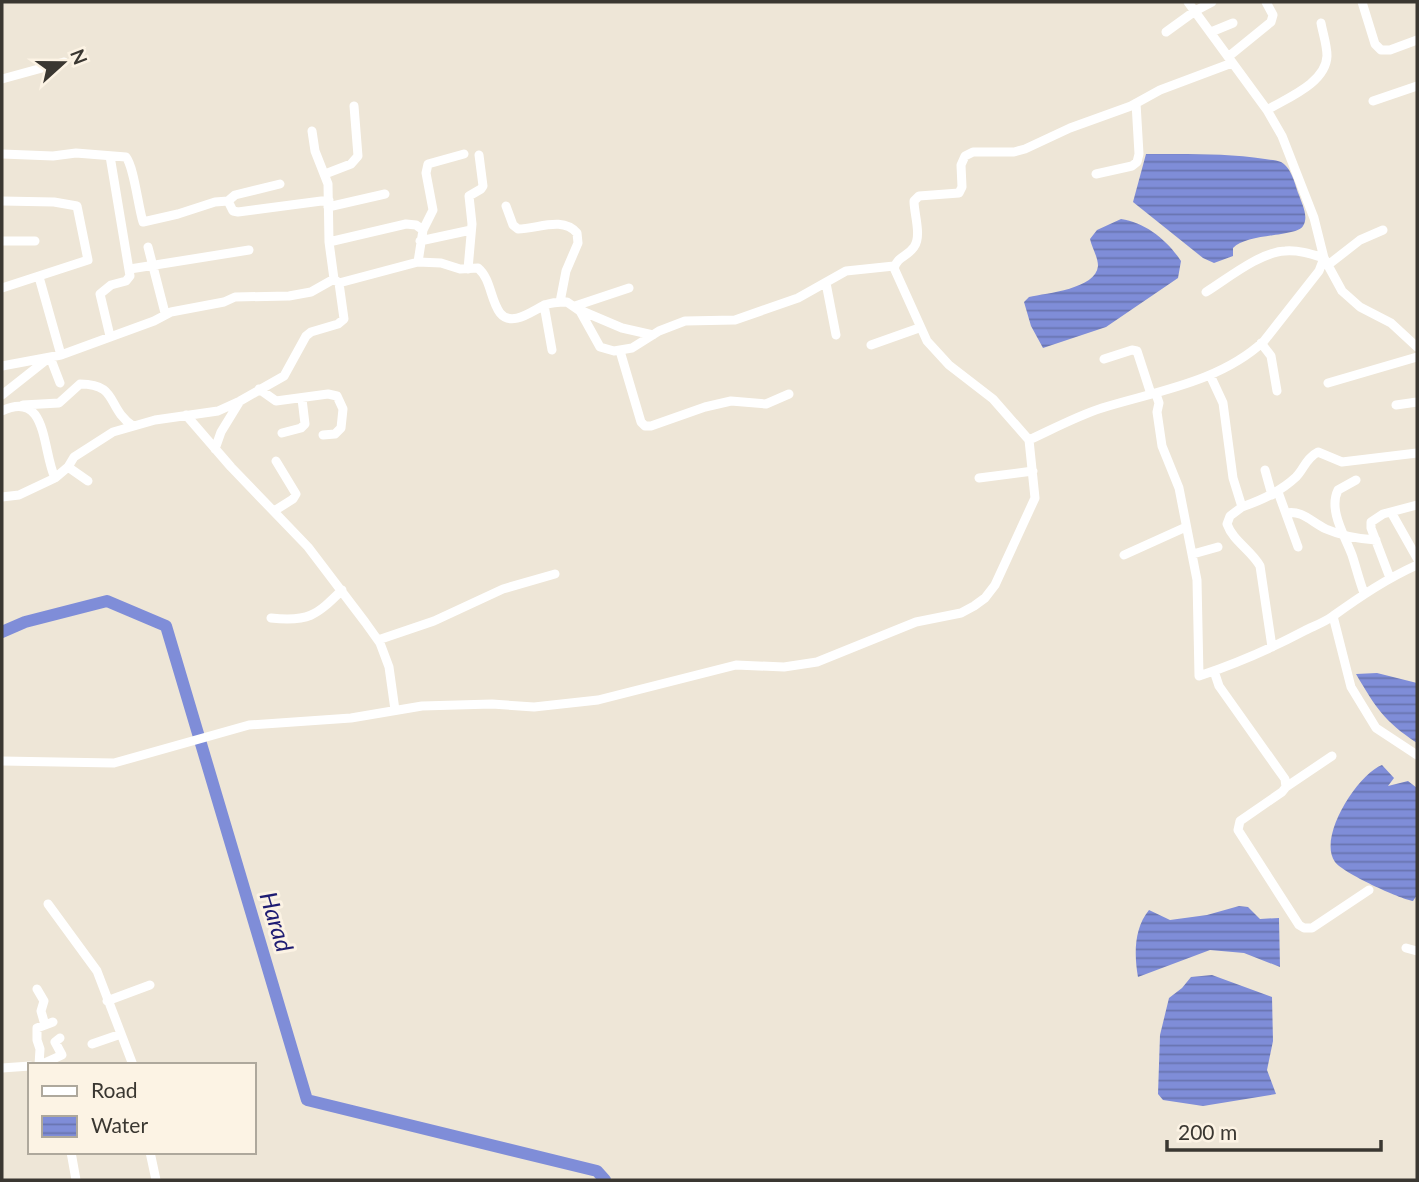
<svg xmlns="http://www.w3.org/2000/svg" width="1419" height="1182" font-family="Lato,sans-serif">
<style>
.water{fill:url(#water-rules)}
.lines{fill:none;stroke-linecap:round;stroke-linejoin:round}
.river{stroke:#7f8dd8;stroke-width:12}
.minor{stroke:#fff;stroke-width:9}
.labels{text-anchor:middle;stroke-width:6;stroke-linejoin:round;paint-order:stroke}
.water-label{font-size:24px;font-style:italic;fill:#1e1c72;stroke:#fcf3e4}
</style>
<defs>
<pattern id="water-rules" width="6" height="5" patternUnits="userSpaceOnUse" patternTransform="scale(1.75)"><rect width="6" height="5" fill="#7f8dd8"/><path d="M0 2.5h6" fill="none" stroke="#6974b0"/></pattern>
</defs>
<rect width="100%" height="100%" fill="#eee6d7"/>
<path class="water" d="M1146,154c40,0 80,-1 119,5 5,1 12,1 16,3 11,6 14,23 18,33 3,9 10,22 4,31 -6,11 -56,7 -70,22v8l-19,7 -11,-5 -70,-56z
M1121,219c24,3 47,22 60,42l-3,17 -72,49 -63,21 -12,-22 -7,-24 5,-5c18,-4 67,-8 69,-31 0,-9 -6,-18 -8,-27l7,-9z
M1377,673l40,10v60c-33,-22 -41,-35 -61,-69z
M1382,765l12,13 -6,8 20,-5 9,7v107l-4,6c-13,-2 -70,-28 -78,-39 -18,-25 23,-88 47,-97z
M1239,906l9,1 12,12 19,-1 1,49 -36,-14 -34,-3 -72,27c-4,-22 -4,-49 11,-67l21,10 37,-5z
M1212,975l60,22 1,44 -6,29 9,24 -73,12 -40,-6 -5,-6 2,-59 9,-37 13,-10 9,-11z"/>
<g class="lines">
<path class="river" d="M2,632l23,-10 82,-21 59,25 141,474 290,71 8,9"/>
<path class="minor" d="M1188,2l79,108 15,26 32,82 10,40 18,33 18,16 31,16 26,24
M1362,2l13,42 6,6h9l27,-10
M1166,32l29,-21 17,-9
M1211,32l22,-9
M1228,57l43,-35 2,-7 -7,-13
M2,79l62,-17
M1373,101l44,-15
M1267,110c20,-12 59,-27 60,-54 0,-11 -4,-22 -6,-33
M2,154l51,2 23,-3 50,4c8,10 12,49 17,65l35,-8 37,-12 13,-1 7,-6 45,-11
M110,156l20,120 -4,5 -15,4 -11,9 10,42
M325,174l26,-10 7,-8 -4,-50
M1096,174l36,-8 5,-4 2,-8 -3,-51
M2,201l52,1 23,4 11,54 -86,28
M228,201l5,10 5,1 91,-12
M506,206l7,19 5,4c20,0 44,-13 59,4l1,10 -12,28 -6,31
M328,207l57,-13
M2,241h33
M420,241l51,-11
M329,242l77,-18 10,1 7,5
M148,247l17,66
M418,262l5,-32 10,-20 -7,-37 2,-9 36,-10
M1328,265l32,-25 23,-10
M130,269l119,-19
M468,269l4,-45 -3,-28 12,-7 2,-3 -4,-31
M39,277l22,78
M334,279l5,4 79,-21 23,1 19,6 18,-1c13,11 12,31 22,45 12,15 33,-3 45,-8 7,-3 14,-3 22,-3l13,9 20,36 14,4 18,-3 27,-17 26,-10 50,-1 63,-22 48,-27 48,-5
M826,283l10,52
M1206,292c21,-13 54,-40 79,-41 14,-1 26,3 39,7
M544,305l8,45
M575,306l54,-18
M582,311l40,17 31,7
M1261,343l10,13 6,35
M871,345l48,-17
M620,351l21,71 4,4h6l54,-19 26,-6 35,3 23,-10
M1104,359l28,-9 5,1 14,43
M2,366l59,-11 93,-34 17,-9 53,-10 11,-5 54,-1 22,-4 23,-13 -5,-37 -1,-58 -13,-33 -3,-20
M1210,375l13,28 10,75 9,29c20,-7 38,-15 54,-30 8,-8 10,-19 22,-25l24,10 75,-9
M1328,383l89,-26
M259,389l17,12 52,-7 9,2 6,13 -2,19 -6,6 -12,1
M1156,394l3,9 -2,9 5,34 17,42 18,92 2,96c36,-12 71,-27 105,-45 10,-5 21,-9 29,-15 28,-20 53,-37 84,-51
M2,395l48,-38 10,26
M23,405l36,-2 21,-19c39,0 26,24 53,42
M1396,405l21,-3
M2,411c46,-22 40,40 53,67
M186,415l45,52 77,80 57,75 15,21 9,24 6,43
M282,433l19,-5 4,-4 -3,-25
M1029,440c24,-11 48,-24 73,-32 55,-17 118,-26 162,-67l55,-70 5,-13
M215,449l6,-17 19,-31
M68,467l20,14
M1265,470l7,25
M979,478l54,-7
M1356,480l-18,10c-10,20 7,46 14,65 4,12 7,25 12,38
M1278,492l20,55
M2,497l17,-2 36,-17 13,-11 6,-10 39,-25 42,-12 63,-9 22,-10 44,-25 22,-40 5,-4 27,-8 6,-5 -5,-36
M1242,507l-12,9 -3,8c6,17 24,26 33,42l12,81
M274,511l19,-12 3,-5 -20,-33
M1391,512l26,46
M1286,513c17,-3 25,9 40,16 16,7 33,10 50,11
M1193,554l25,-7
M1124,555l62,-28
M1390,578l-19,-50v-6l12,-8 34,-9
M1333,616l18,71 25,41 41,27
M271,618c37,4 45,-2 71,-28
M378,640l56,-19 69,-32 52,-15
M1214,671l5,15 66,93 1,8 -4,5 -42,29 -2,9 61,95 5,3h8l57,-38
M2,761l112,2 135,-38 102,-7 71,-12 70,-2 42,3 64,-7 138,-35 48,2 33,-5 99,-40 45,-9 13,-7 11,-8 10,-13 40,-87 -6,-58 -36,-41 -44,-34 -22,-24 -33,-73c4,-12 13,-11 20,-21 8,-11 0,-33 0,-46l5,-5 40,-3 3,-6 -1,-22 4,-9 8,-4h41l11,-3 45,-21 61,-22 29,-16 72,-27
M1286,787l46,-31
M48,904l49,67 36,94
M1406,948l11,3
M37,989l7,12 -3,10 4,14
M107,1001l43,-16
M92,1044l29,-10
M39,1065l1,-16 -3,-9v-12l16,-6
M40,1065l22,-10 -7,-13 5,-4
M2,1068l28,-2
M71,1152l5,28
M150,1152l6,28"/>
</g>
<g class="labels">
<g class="water-label">
<text transform="translate(276 922) rotate(73)" y="8">Harad</text>
</g>
</g>
<rect width="1419" height="1182" fill="none" stroke="#3a3731" stroke-width="7"/>
<rect x="28" y="1063" width="228" height="91" fill="#fcf3e4" stroke="#aea89c" stroke-width="2"/>
<rect x="42" y="1086" width="35" height="10" fill="#ffffff" stroke="#aea89c" stroke-width="2"/>
<text x="91" y="1098" font-size="21" fill="#3a3731">Road</text>
<rect x="42" y="1116" width="35" height="21" fill="url(#water-rules)" stroke="#aea89c" stroke-width="2"/>
<text x="91" y="1133" font-size="21" fill="#3a3731">Water</text>
<g transform="translate(63 63) rotate(69)" stroke="#fcf3e4" stroke-width="5" paint-order="stroke">
<path d="M0-5L12 26L0 18L-12 26Z" fill="#3a3731"/>
<text y="-10" font-size="19" font-weight="bold" text-anchor="middle" fill="#3a3731">N</text>
</g>
<path d="M1167 1140v10h214v-10" fill="none" stroke="#3a3731" stroke-width="3.5"/>
<text x="1178" y="1140" font-size="21" fill="#3a3731" stroke="#fcf3e4" stroke-width="5" paint-order="stroke">200 m</text>
</svg>
